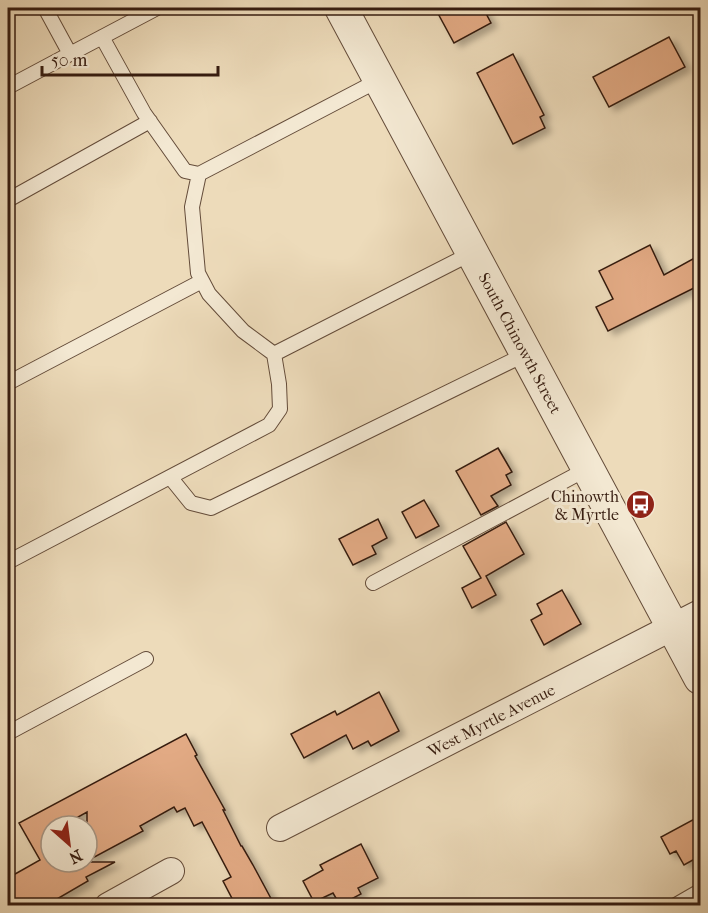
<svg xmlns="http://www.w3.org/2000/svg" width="708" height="913" font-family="'IM FELL French Canon',serif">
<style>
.building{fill:#e2aa84;stroke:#361c10;stroke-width:1.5;filter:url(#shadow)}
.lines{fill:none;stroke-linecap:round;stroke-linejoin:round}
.service-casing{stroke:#644c3a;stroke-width:16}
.minor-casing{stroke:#644c3a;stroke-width:28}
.tertiary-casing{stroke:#644c3a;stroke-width:34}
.service{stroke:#f3e8d2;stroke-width:14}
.minor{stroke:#f3e8d2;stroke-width:26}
.tertiary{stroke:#f3e8d2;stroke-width:32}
.labels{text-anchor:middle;stroke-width:6;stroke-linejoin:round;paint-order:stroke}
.street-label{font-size:16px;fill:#361c10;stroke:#f3e8d2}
.poi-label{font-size:16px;fill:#361c10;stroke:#f3e8d2;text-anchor:end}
</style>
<defs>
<filter id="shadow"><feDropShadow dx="6" dy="4" stdDeviation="3" flood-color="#0004"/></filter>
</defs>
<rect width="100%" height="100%" fill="#eddbba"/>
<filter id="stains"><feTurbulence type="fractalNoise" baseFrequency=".00333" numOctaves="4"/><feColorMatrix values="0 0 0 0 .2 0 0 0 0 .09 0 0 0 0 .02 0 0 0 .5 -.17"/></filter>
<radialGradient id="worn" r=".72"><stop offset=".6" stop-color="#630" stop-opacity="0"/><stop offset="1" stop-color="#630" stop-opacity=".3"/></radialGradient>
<path class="building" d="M435,8h48l8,15 -37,20z
M669,37l16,30 -76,40 -16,-30z
M513,54l31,61 -4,2 5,11 -32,16 -36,-71z
M650,245l14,30 36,-20v30l-92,46 -12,-24 17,-8 -14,-28z
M498,448l14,24 -6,3 5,10 -20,11 7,10 -17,9 -25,-44z
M424,500l15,26 -23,12 -14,-26z
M378,519l9,19 -15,8 4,8 -23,11 -14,-26z
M506,522l18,32 -38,22 10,19 -24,13 -10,-20 19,-10 -18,-32z
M562,590l19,34 -37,21 -13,-25 11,-6 -5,-10z
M379,692l20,39 -28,15 -3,-5 -15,8 -7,-14 -42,23 -13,-24 44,-23 2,4z
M186,734l11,21 -2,1 30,54h-2l18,36h1l11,19 22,41h-39l-13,-25 8,-4 -29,-55 -8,4 -9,-18 -8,4 -3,-5 -34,19 3,5 -56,30v-49l-25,14h-11v36h64l-29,15 2,4 -43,25h-37v-28l32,-18 -21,-37z
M700,816v40l-16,9 -8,-14 -6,3 -9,-17z
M361,844l17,34 -20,10 3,6 -21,11 -7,-12 -19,9 -11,-21 20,-11 -3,-5z"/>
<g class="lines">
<defs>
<path id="service" d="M45,8l25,46 87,-46
M102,37l42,76 41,58 14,3 180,-94
M8,87l62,-33
M199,174l-7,33 6,66 11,21 34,37 31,23 198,-101
M8,200l142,-79
M8,383l194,-102
M170,477l21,26 20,5 315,-154
M8,562l261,-137 11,-16 -1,-25 -5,-30
M373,583l214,-114
M8,733l138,-74
M674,906l26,-15"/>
<g id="minor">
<path id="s1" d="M280,828l420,-215"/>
<path d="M108,906l63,-35"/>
</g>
<g id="tertiary">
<path id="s2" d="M341,8l359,670"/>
</g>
</defs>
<use href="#service" class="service-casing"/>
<use href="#minor" class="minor-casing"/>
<use href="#tertiary" class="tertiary-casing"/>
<use href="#service" class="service"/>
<use href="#minor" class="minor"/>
<use href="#tertiary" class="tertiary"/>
</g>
<defs>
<symbol id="bus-disc" viewBox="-11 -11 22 22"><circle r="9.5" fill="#8f2418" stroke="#f3e8d2"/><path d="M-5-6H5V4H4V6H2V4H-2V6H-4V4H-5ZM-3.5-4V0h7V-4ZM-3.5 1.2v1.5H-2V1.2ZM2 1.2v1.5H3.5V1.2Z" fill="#fff"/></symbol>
</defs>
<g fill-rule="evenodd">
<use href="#bus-disc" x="624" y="488" width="33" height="33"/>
</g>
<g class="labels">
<g class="street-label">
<text dy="6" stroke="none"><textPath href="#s2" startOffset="380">South Chinowth Street</textPath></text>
<text dy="6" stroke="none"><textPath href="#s1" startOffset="237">West Myrtle Avenue</textPath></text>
</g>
<g class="poi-label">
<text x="619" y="502">Chinowth<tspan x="619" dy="18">&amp; Myrtle</tspan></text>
</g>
</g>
<rect width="708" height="913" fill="none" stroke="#eddbba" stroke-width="30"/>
<rect x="9" y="9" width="690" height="895" fill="none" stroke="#361c10" stroke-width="3"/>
<rect x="15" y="15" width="678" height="883" fill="none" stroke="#361c10" stroke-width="1.5"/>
<g transform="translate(69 844) rotate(152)"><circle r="28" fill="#f3e8d2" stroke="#a79684" stroke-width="1.5"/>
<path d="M0-4.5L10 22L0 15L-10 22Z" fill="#8f2418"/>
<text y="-9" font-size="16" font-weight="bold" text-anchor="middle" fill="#361c10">N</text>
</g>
<path d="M42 66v9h176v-9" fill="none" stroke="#361c10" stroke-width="3"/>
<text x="51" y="66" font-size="18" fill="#361c10" stroke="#f3e8d2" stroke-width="4.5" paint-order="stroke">50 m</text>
<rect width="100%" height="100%" filter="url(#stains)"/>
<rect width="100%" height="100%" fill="url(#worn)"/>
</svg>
